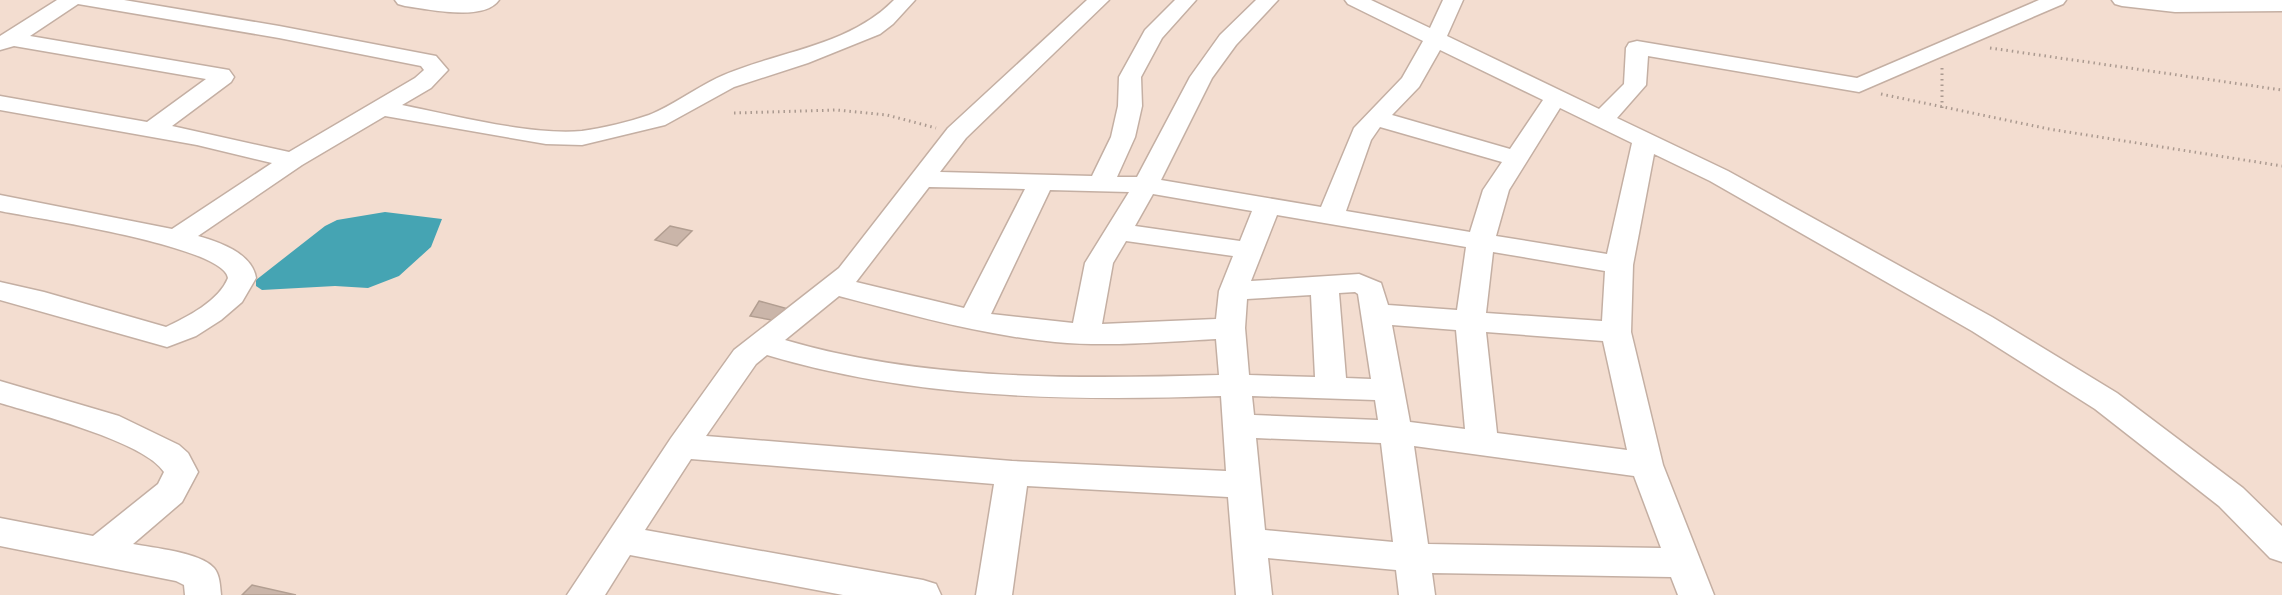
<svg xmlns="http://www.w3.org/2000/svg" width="2282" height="595" font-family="Barlow,sans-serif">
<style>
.water{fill:#45a4b3}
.building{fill:#cab5a9;stroke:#b29e91;stroke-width:1.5}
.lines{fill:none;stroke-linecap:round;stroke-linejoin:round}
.minor-casing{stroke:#c4afa3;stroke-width:3}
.path{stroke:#ab9a90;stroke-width:3;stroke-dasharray:1.5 4;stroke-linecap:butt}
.minor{fill:#fff;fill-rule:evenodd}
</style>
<rect width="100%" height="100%" fill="#f3ddd0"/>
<path class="water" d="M385,212l57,7 -11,28 -32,29 -31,12 -33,-2 -73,4 -6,-4v-6l69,-54 12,-6z"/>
<path class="building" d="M670,226l22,5 -15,15 -22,-6z
M759,301l33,9 -15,11 -27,-5z
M252,585l44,10h-54z"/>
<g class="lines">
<defs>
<path id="minor" d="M57,0h67l155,26 157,30 12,14 -17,18 -29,17c50,10 131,31 180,26 21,-3 47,-9 67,-16 23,-9 45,-26 68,-37 58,-27 130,-30 177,-78h21l-22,24 -13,10 -72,29 -74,24 -69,38 -83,20 -36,-1 -161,-28 -83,49 -104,71c21,6 54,17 58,42l-14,24 -21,18 -25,16 -29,11 -167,-47v-18l44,10 122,35c21,-10 53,-26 62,-49 -4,-32 -194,-60 -228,-67v-16l172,34 100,-66 -75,-18 -197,-35v-14l147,26 59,-43 -192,-33 -14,4v-14zM78,4l201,34 142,28 3,4 -9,8 -126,74 -117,-26 59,-44 3,-5 -5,-7 -199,-34z
M395,0h104c-15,22 -71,9 -94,6l-7,-2z
M1087,0h22l-143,138 -26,34 152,4 19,-39 7,-31 1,-29 26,-47 30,-30h21l-34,38 -21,39 1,29 -7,31 -18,40h20l53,-100 30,-42 36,-35h22l-42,45 -24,33 -51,102 160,27 33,-79 48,-50 21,-37 -75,-37 -3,-4h26l59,28 13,-28h20l-16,36 152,73 25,-25 2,-36 3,-5 8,-2 220,37 182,-78h27l-3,4 -204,88 -211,-36 -2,29 -29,33 111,53 264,146 125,76 126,95 39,38v36l-12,-4 -51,-52 -124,-97 -123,-78 -262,-150 -56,-27 -21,111 -2,67 32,133 51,130h-36l-7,-18 -239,-4 3,22h-36l-3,-25 -128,-12 4,37h-36l-8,-98 -201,-11 -15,109h-36l18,-111 -303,-25 -46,71 278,50 13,4 5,11h-98l-213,-40 -25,40h-38l104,-157 63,-88 105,-82 109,-140zM1440,50l103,50 -33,49 -118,-34 27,-28zM1560,108l72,35 -25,111 -111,-18 13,-46zM1380,127l122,35 -19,28 -13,42 -124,-21 25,-71zM929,187l96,2 -61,119 -108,-26zM1050,190l79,2 -44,71 -12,60 -82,-9zM1153,194l99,17 -12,30 -105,-15zM1277,215l189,32 -9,63 -69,-5 -7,-22 -22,-9 -108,7zM1126,241l107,15 -14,35 -3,28 -114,5 11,-61zM1493,252l112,19 -3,50 -116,-8zM1355,292l3,2 13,85 -25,-1 -7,-85zM1311,295l4,82 -66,-2 -4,-47 2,-29zM839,296c72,19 143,39 216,46 54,5 108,0 161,-3l3,36c-144,4 -295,6 -434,-35zM1392,325l64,5 9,99 -55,-7zM1486,332l117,9 24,109 -130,-17zM767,355c147,44 301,46 454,41l5,75 -214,-10 -306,-25 50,-72zM1252,396l123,4 3,20 -124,-5zM1256,438l125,5 12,99 -128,-12zM1414,446l220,30 27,72 -233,-4z
M2112,0h170v11l-107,1 -53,-6 -7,-2z
M0,381l119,35 60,29 9,8 10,19 -16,30 -49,42c20,4 67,8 81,24 6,7 6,18 7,27h-36l-1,-10 -8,-4 -176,-35v-28l93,18 65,-52 6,-12c-19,-30 -127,-58 -164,-69z"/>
</defs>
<use href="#minor" class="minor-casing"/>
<path class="path" d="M1990,48l292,42
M1942,68v40
M1881,94l168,35 233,37
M734,113l103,-3 50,5 49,13"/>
<use href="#minor" class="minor"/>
</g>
</svg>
